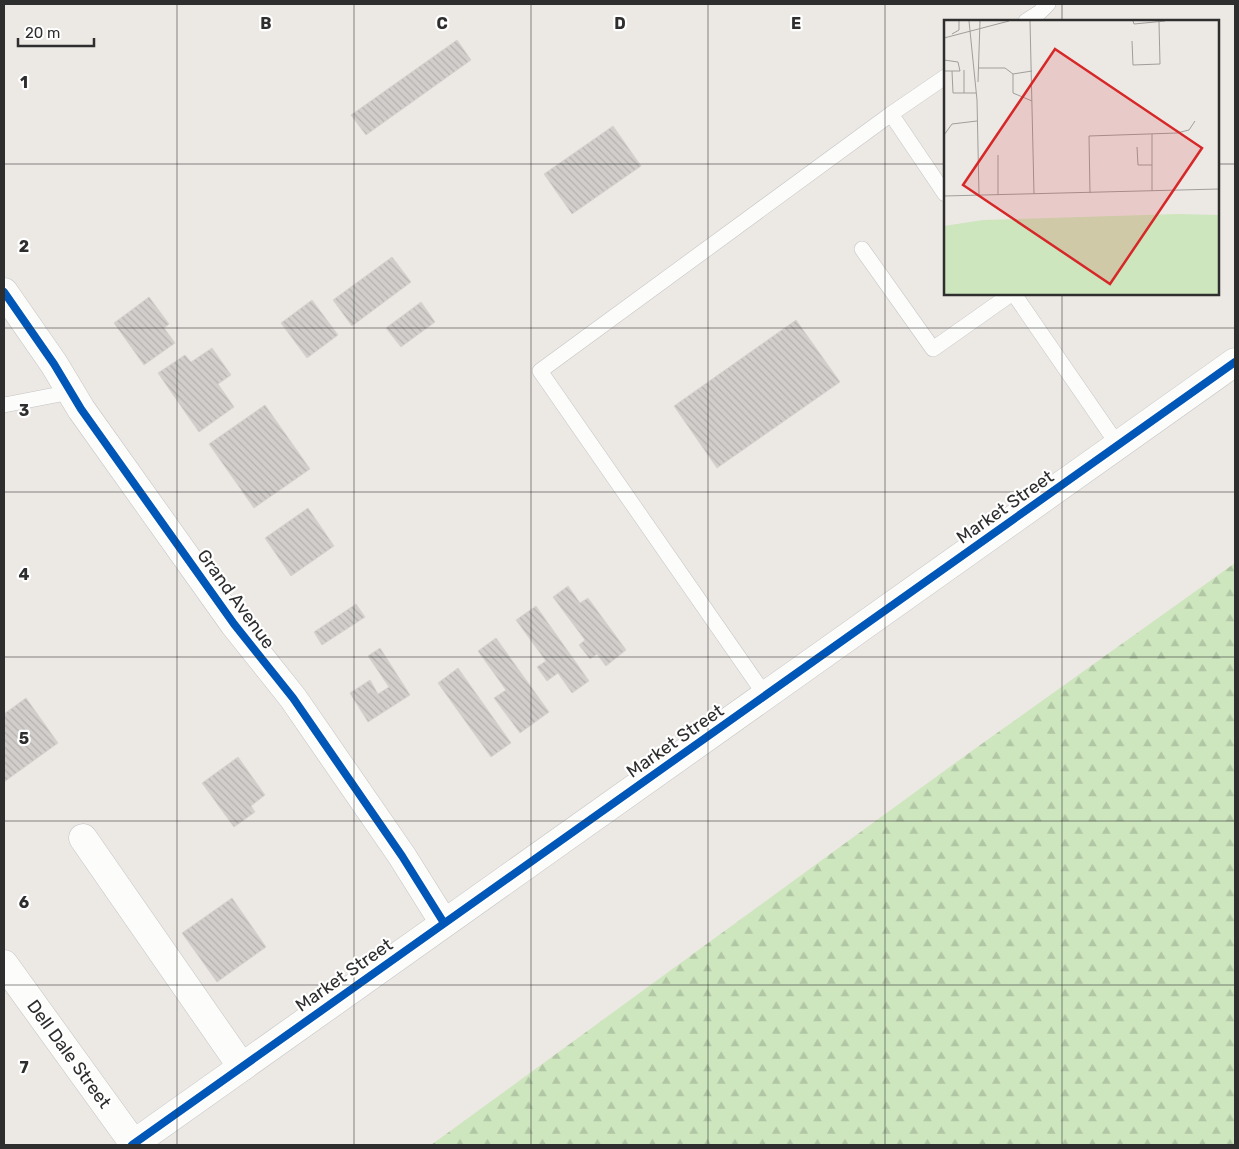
<svg xmlns="http://www.w3.org/2000/svg" width="1239" height="1149" font-family="Rubik,sans-serif">
<style>
.forest{fill:url(#forest-firs)}
.building{fill:url(#building-back-hatch);stroke:#d7d4d0}
.lines{fill:none;stroke-linecap:round;stroke-linejoin:round}
.service-casing{stroke:#c5c4c5;stroke-width:16}
.minor-casing{stroke:#c5c4c5;stroke-width:29}
.tertiary-casing{stroke:#c5c4c5;stroke-width:29}
.secondary-casing{stroke:#c5c4c5;stroke-width:29}
.service{stroke:#fcfcfb;stroke-width:15}
.minor{stroke:#fcfcfb;stroke-width:28}
.tertiary{stroke:#fcfcfb;stroke-width:28}
.secondary{stroke:#fcfcfb;stroke-width:28}
.cycleway-casing{stroke:#fff;stroke-width:11}
.cycleway{stroke:#0057b8;stroke-width:8}
.grid{fill:none;stroke:#2e2e2e;stroke-width:1;stroke-opacity:0.55}
.labels{text-anchor:middle;stroke-width:4.5;stroke-linejoin:round;paint-order:stroke}
.street-label{font-size:18px;fill:#2e2e2e;stroke:#fff}
.inset-road{fill:none;stroke:#a09e9b;stroke-width:1}
.view{fill:#d62828;fill-opacity:0.15;stroke:#d62828;stroke-width:2.5}
.inset-edge{fill:none;stroke:#2e2e2e;stroke-width:2.5}
.grid-label{font-size:16px;text-anchor:middle;font-weight:bold;fill:#2e2e2e;stroke:#fff;stroke-width:4.5;stroke-linejoin:round;paint-order:stroke}
</style>
<defs>
<pattern id="forest-firs" width="22" height="20" patternUnits="userSpaceOnUse" patternTransform="scale(1.25)"><rect width="22" height="20" fill="#cee6be"/><path d="M5 1l3.5 6h-7zM16 11l3.5 6h-7z" fill="#b1c6a4"/></pattern>
<pattern id="building-back-hatch" width="6" height="6" patternUnits="userSpaceOnUse" patternTransform="scale(1.25)"><rect width="6" height="6" fill="#d1cecb"/><path d="M-1 5l2 2M0 0l6 6M5-1l2 2" fill="none" stroke="#b4b1af"/></pattern>
</defs>
<rect width="100%" height="100%" fill="#ece8e4"/>
<path class="forest" d="M1235,563v582h-804l531,-387z"/>
<path class="building" d="M457,40l14,20 -105,75 -15,-20z
M613,126l28,40 -69,48 -28,-40z
M392,257l19,25 -59,44 -19,-26z
M149,297l20,27 -5,4 11,15 -31,22 -30,-42z
M312,300l26,35 -31,23 -26,-35z
M421,302l14,20 -34,25 -15,-19z
M796,320l44,62 -123,86 -43,-62z
M212,348l19,27 -13,9 16,23 -35,25 -41,-59 27,-18 6,7z
M265,405l45,64 -56,39 -45,-64z
M308,508l26,38 -43,30 -26,-38z
M568,586l12,17 8,-5 38,52 -20,16 -9,-12 -7,5 -11,-14 6,-5 -32,-43z
M356,604l9,13 -43,28 -8,-13z
M536,606l53,75 -17,12 -14,-20 -11,8 -10,-14 9,-6 -30,-41z
M496,638l53,74 -29,21 -26,-35 12,-8 -28,-39z
M380,648l30,47 -42,27 -18,-29 20,-13 8,14 11,-7 -21,-31z
M458,668l53,75 -20,14 -53,-74z
M26,698l32,45 -54,39v-68z
M238,757l27,38 -14,11 4,6 -21,15 -32,-44z
M232,898l34,49 -49,35 -35,-49z"/>
<g class="lines">
<defs>
<path id="service" d="M1026,21l14,-9 8,-8
M891,114l54,80
M862,249l71,100 78,-55
M1014,294l104,151
M4,405l67,-13
M765,695l-225,-324 351,-257 54,-37"/>
<path id="minor" d="M4,292l50,72 27,45 153,215 59,74 109,158 42,67
M83,838l159,229"/>
<path id="tertiary" d="M132,1145l1103,-783"/>
<path id="secondary" d="M4,964l130,180"/>
</defs>
<use href="#service" class="service-casing"/>
<use href="#minor" class="minor-casing"/>
<use href="#tertiary" class="tertiary-casing"/>
<use href="#secondary" class="secondary-casing"/>
<use href="#service" class="service"/>
<use href="#minor" class="minor"/>
<use href="#tertiary" class="tertiary"/>
<use href="#secondary" class="secondary"/>
<defs>
<path id="cycleway" d="M4,292l50,72 27,45 153,215 59,74 109,158 42,67
M132,1145l1103,-783"/>
</defs>
<use href="#cycleway" class="cycleway-casing"/>
<use href="#cycleway" class="cycleway"/>
</g>
<path class="grid" d="M177,4v1141M354,4v1141M531,4v1141M708,4v1141M885,4v1141M1062,4v17M4,164h941M1218,164h17M1062,294v851M4,328h1231M4,492h1231M4,657h1231M4,821h1231M4,985h1231"/>
<g class="labels">
<g class="street-label">
<text transform="translate(1005 507) rotate(-35)" y="6">Market Street</text>
<text transform="translate(236 599) rotate(54)" y="6">Grand Avenue</text>
<text transform="translate(675 741) rotate(-35)" y="6">Market Street</text>
<text transform="translate(344 975) rotate(-35)" y="6">Market Street</text>
<text transform="translate(69 1054) rotate(54)" y="6">Dell Dale Street</text>
</g>
</g>
<g transform="translate(944 20)">
<rect width="275" height="275" fill="#ece8e4"/>
<path d="M233,194l42,1v79h-275v-68l39,-6z" fill="#cee6be"/>
<path class="inset-road" d="M25,1l8,79 2,95M86,1l4,173M189,1l1,3 31,-3M8,14l7,-4v-9M0,18l65,-17M188,21l1,24 27,-1 -1,-42M0,40l14,2 2,9h-16M35,48h26l8,6M20,50v23M8,51l1,22h23M88,51l-19,3v19l19,8M34,62l2,-61M0,115l8,-11 25,-3M193,127l1,18h14v-31M54,135v40M208,145v26M146,173l-1,-57 88,-3 12,-3 6,-9M0,176l275,-7"/>
<path class="view" d="M111,29l147,99 -92,136 -147,-99z"/>
<rect width="275" height="275" class="inset-edge"/>
</g>
<g class="grid-label">
<text x="266" y="29">B</text>
<text x="442" y="29">C</text>
<text x="620" y="29">D</text>
<text x="796" y="29">E</text>
<text x="24" y="88">1</text>
<text x="24" y="252">2</text>
<text x="24" y="416">3</text>
<text x="24" y="580">4</text>
<text x="24" y="744">5</text>
<text x="24" y="908">6</text>
<text x="24" y="1073">7</text>
</g>
<rect width="1239" height="1149" fill="none" stroke="#2e2e2e" stroke-width="10"/>
<path d="M18 38v8h76v-8" fill="none" stroke="#2e2e2e" stroke-width="2.5"/>
<text x="25" y="38" font-size="15" fill="#2e2e2e" stroke="#ffffff" stroke-width="4" paint-order="stroke">20 m</text>
</svg>
